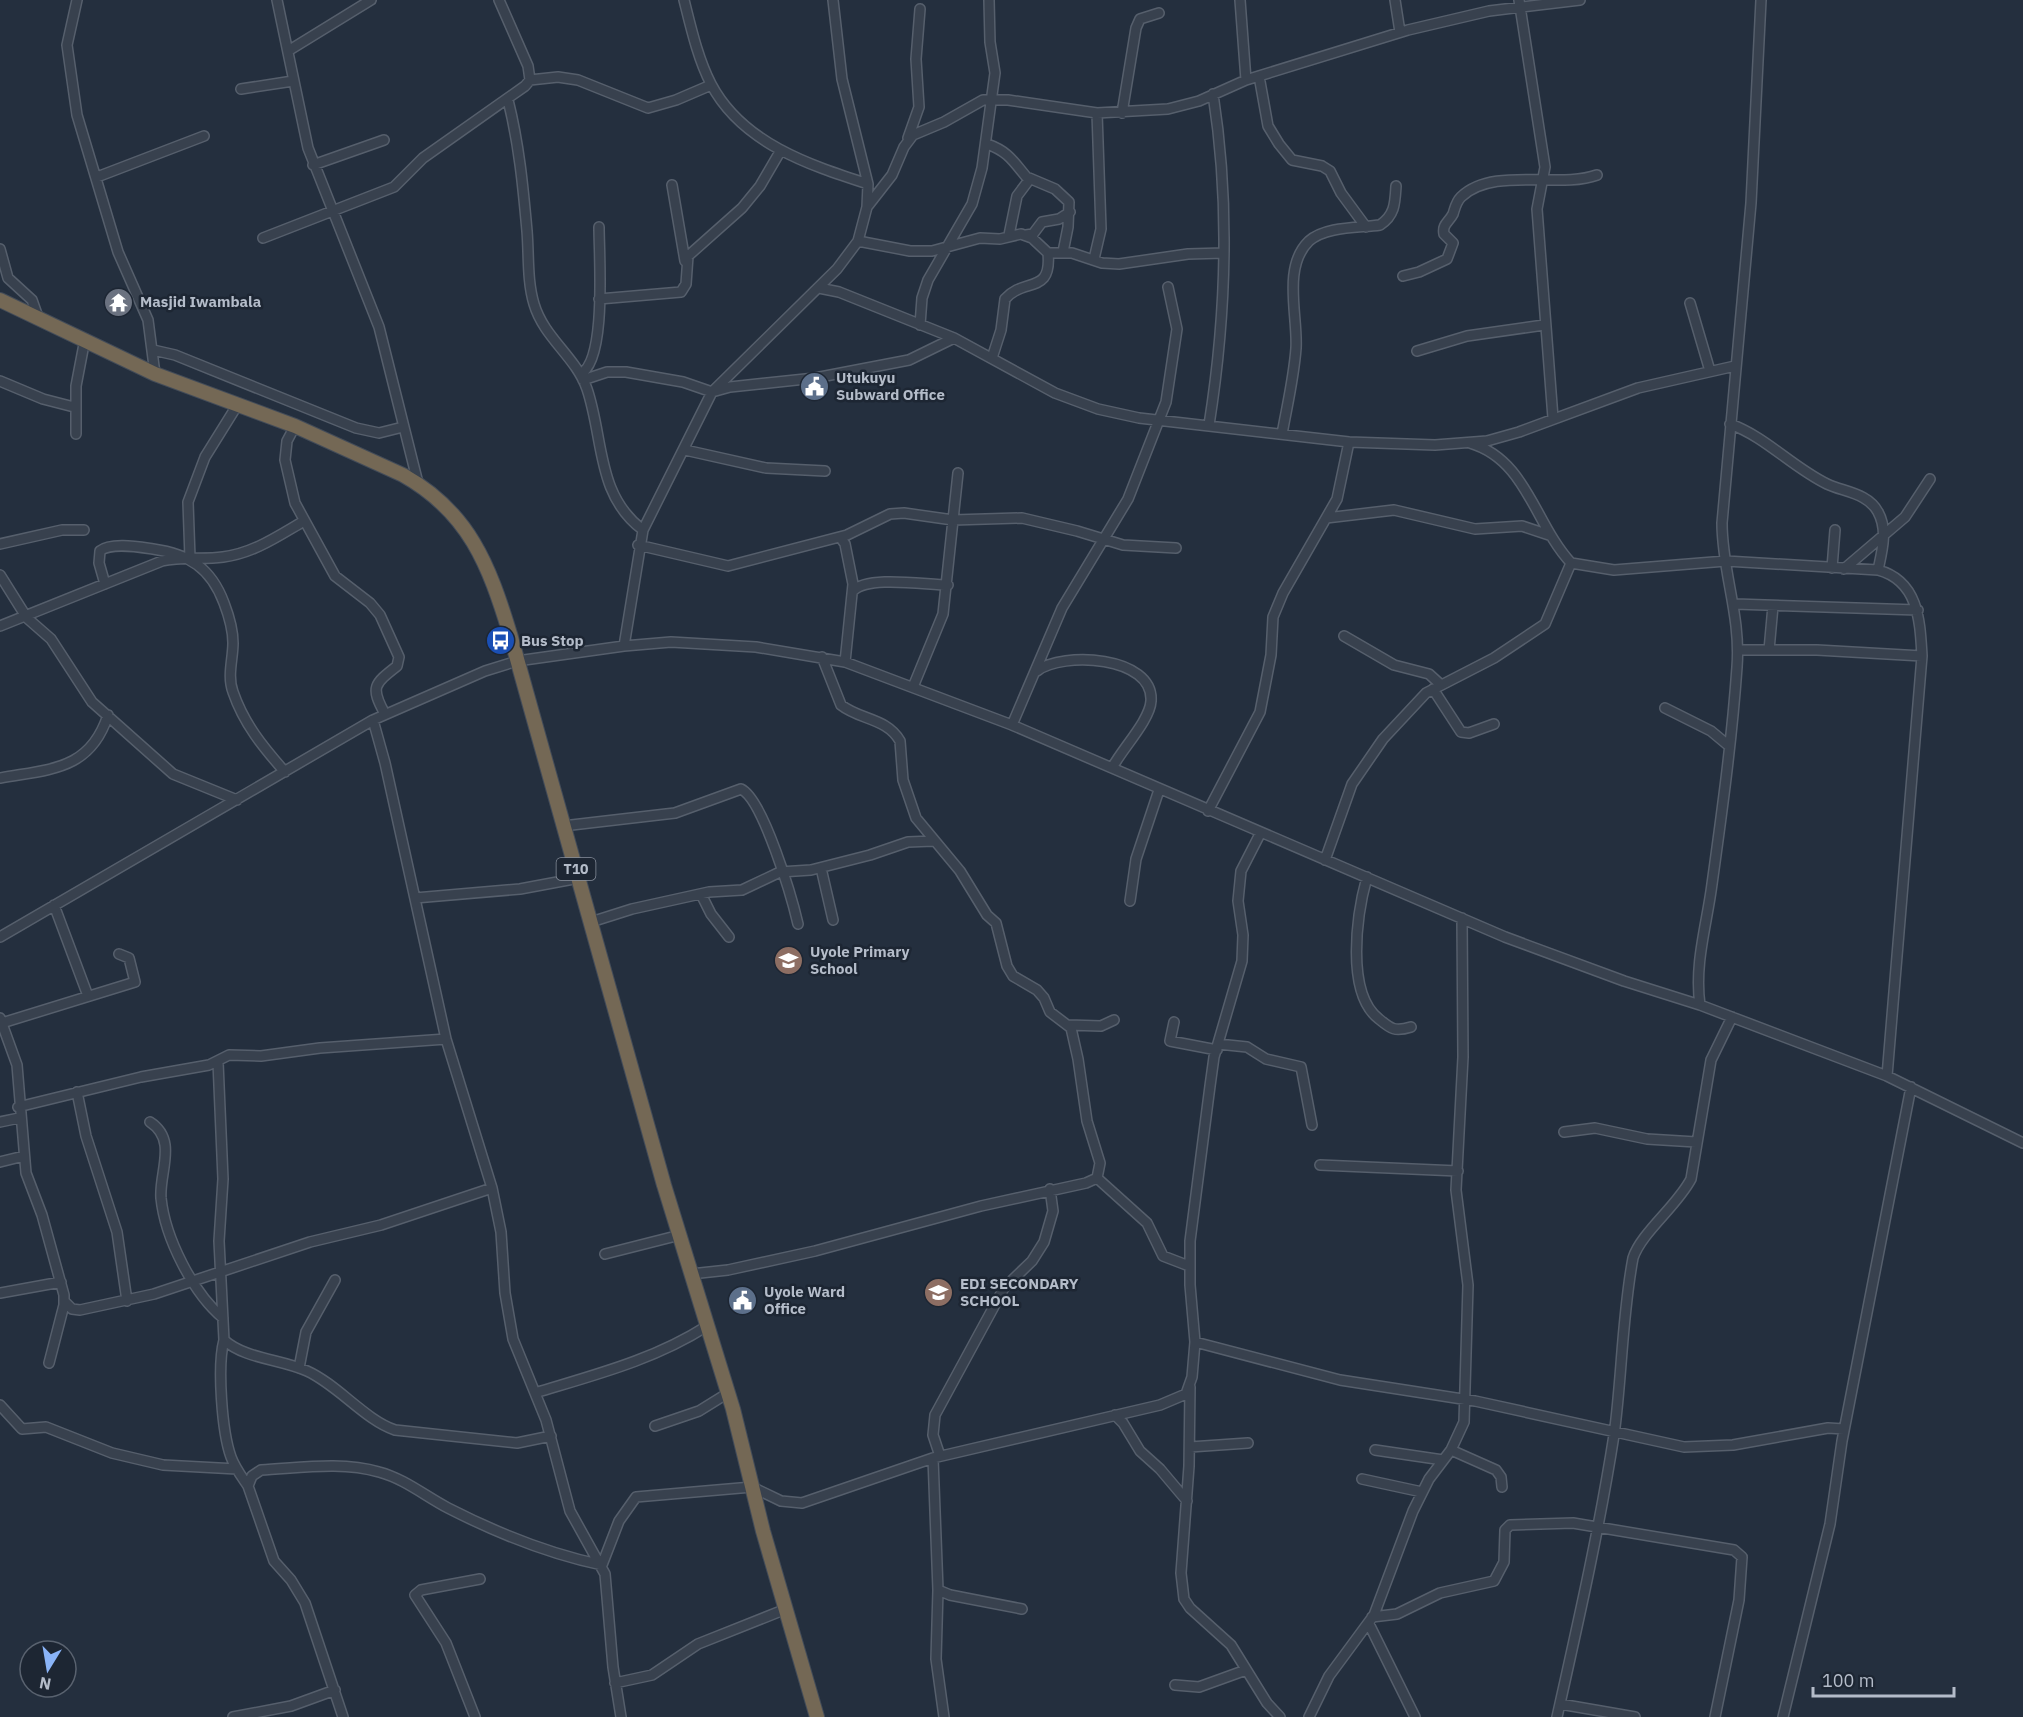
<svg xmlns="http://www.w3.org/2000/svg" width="2023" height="1717" font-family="'IBM Plex Sans',sans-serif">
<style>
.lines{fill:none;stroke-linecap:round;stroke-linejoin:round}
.minor-casing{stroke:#565f6c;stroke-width:12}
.highway-casing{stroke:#434c59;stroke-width:16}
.minor{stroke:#38414e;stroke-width:9}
.highway{stroke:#746855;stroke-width:14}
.labels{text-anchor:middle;stroke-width:5;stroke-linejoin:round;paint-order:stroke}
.shield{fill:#1d2633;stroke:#878f9c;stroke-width:1.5}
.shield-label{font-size:14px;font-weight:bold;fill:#b4bcc9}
.poi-label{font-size:15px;font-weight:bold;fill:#b4bcc9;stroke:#1d2633;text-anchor:start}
</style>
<rect width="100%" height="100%" fill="#242f3e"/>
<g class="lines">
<defs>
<path id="minor" d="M77,0l-10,45 10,70 41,137 30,68 7,54
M277,0l31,148 71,179 39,156
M684,0c7,28 14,59 27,84 31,59 98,81 157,100
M1240,0l6,80
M1395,0l5,32
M1519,0l26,167 -8,42 16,209
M288,51l83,-51
M1259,76l9,50 11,18 13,16 30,6 8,5 11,22 25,34
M530,80l28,-3 20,3 70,28 28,-8 35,-15
M241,89l52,-8
M508,100c11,44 15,86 19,131 2,24 0,50 7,73 10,34 42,53 53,85 17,50 9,106 56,141
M1122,113l14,-85 4,-9 19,-6
M908,138l11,-31 -3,-48 4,-50
M987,144c23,8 27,19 42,36l-12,16 -8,39
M313,165l71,-25
M97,177l107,-41
M1029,178l26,11 14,13 -1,25 -5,25
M672,185l13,76
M867,207l25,-32 12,-28 9,-12 31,-13 39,-22h25l89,13 71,-4 31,-8 47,-21 162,-50 81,-19 91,-11
M1026,235l7,-1 9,-12 17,-3 11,-7
M263,238l131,-51 29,-29 102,-72 5,-6 -2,-14 -29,-66
M858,241l52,10h22l48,-13 20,1 21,-5 11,4 16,15h24l30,10 17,1 69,-10 36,-1
M0,249l8,29 24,22 6,17
M1094,259l7,-30 -4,-116
M1403,276l16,-4 28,-13 6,-16 -9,-9c-2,-10 5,-12 9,-20 2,-6 3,-12 8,-17 32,-31 98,-8 136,-22
M819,288l20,4 115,46 101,55 43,16 41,9 210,24 86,3 52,-4 32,-9 119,-44 97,-22
M599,299l82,-7 5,-8 2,-28 54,-48 18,-22 21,-36
M1690,303l20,68
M920,325l2,-27 6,-18 44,-76 10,-36 13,-95 -5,-31 -1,-42
M153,350l22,5 181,73 23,5 24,-6
M1417,351l50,-15 77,-11
M992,358l9,-28 4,-31c19,-22 47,-4 43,-46
M580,374c27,-12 19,-118 19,-147
M583,380l24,-8h19l57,10 29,10 18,-5 85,-9 94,-18 45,-22
M0,381l43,18 31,8
M1730,424c36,13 62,43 97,60 17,8 41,9 51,28 10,18 4,39 0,58
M1209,425c17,-108 21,-222 4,-331
M295,426l-8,15 -2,19 10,43 40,73 35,27 10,12 19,42 -2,9c-23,18 -27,21 -12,48
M76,434v-48l9,-47
M1282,434c5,-28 12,-57 14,-86 2,-32 -14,-81 13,-107 17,-15 50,-13 71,-16 15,-10 15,-22 16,-39
M1470,443c57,17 64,80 101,120l43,7 112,-9 152,9c41,11 42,52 44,86l-35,420
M685,450l81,18 59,3
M1326,518l68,-8 81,19 47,-3 27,9
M840,537l5,7 8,40 -8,78
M0,544l62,-14h22
M638,545l90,21 119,-31 43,-21 14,-1 49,7 69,-2 55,13 46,14 53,3
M190,558l-2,-56 17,-45 33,-53
M1832,568l3,-38
M1844,569l61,-52 25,-38
M0,575l27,43 24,21 41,63 81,72 64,26
M105,584l-6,-21 1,-12c11,-9 39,-4 53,-2 36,5 58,19 71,54 5,13 9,25 9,40 0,16 -6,33 0,49 11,32 30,55 52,80
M853,591c15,-16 73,-6 95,-6
M1735,604l183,6
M0,626l162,-65c20,-5 41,-1 61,-4 31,-4 55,-21 81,-36
M1344,636l50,29 35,9 11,10
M624,646l19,-116 69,-138 125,-123 21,-28 9,-34 1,-23 -26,-105 -9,-79
M1738,650h79l105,6
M1769,650l4,-44
M1037,671c25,-20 117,-15 114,30 -1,19 -29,48 -39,67
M913,687l30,-73 15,-141
M1433,689l28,43 8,1 25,-9
M1665,708l46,23 18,15
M373,720l12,43 61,276 46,149 9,44 4,61 8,46 33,81 24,91 35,63 8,93 8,50
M1012,725l50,-117 66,-109 38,-97 11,-73 -9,-42
M0,778c49,-9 90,-7 108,-63
M1208,811l52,-99 11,-57 2,-38 10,-24 54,-94 12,-57
M563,826l112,-13 66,-24c22,10 51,109 57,135
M1325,860l27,-76 31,-45 43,-46 68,-35 51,-34 26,-61
M821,868l12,52
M1367,877c-10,36 -22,116 12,142 12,10 16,13 32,8
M701,894l10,20 18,23
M415,898l105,-9 59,-11
M1130,901l6,-42 23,-69
M54,905l34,91
M591,922l41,-13 77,-17 33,-2 38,-18 31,-2 59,-15 38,-13 25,-1
M0,937l373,-217 112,-49 32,-10 107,-15 47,-4 85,5 89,15 167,63 493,212 119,44 76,24 187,71 136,67
M1700,1005c-6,-41 7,-81 12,-121 10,-72 20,-145 25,-217 4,-52 -15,-95 -15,-144l29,-320 10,-203
M0,1018l17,47 9,108 16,42 22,80v10l-15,58
M1174,1022l-4,19 47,9
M2,1023l133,-41 -6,-24 -10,-4
M1068,1025l33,1 13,-6
M1218,1044l29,3 19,12 35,8 11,58
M218,1062l5,117 -4,62 5,99c21,19 57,19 83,31 31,14 58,49 88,59l122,13 34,-7
M77,1092l9,44 31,96 10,69
M18,1107l123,-30 68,-12 20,-10 32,1 59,-8 126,-9
M0,1122l19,-4
M150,1122c28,18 9,50 11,76 4,40 32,95 62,120
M1564,1132l31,-4 52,11 49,3
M0,1162l24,-6
M1320,1165l138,6
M1097,1178l50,45 16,33 26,10
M605,1254l75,-19
M691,1274l37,-4 87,-19 166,-45 105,-23 11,-5 3,-15 -13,-42 -9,-62 -7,-31 -21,-16 -6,-14 -7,-8 -24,-14 -6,-10 -11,-43 -9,-8 -27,-44 -44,-53 -13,-38 -3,-39c-13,-23 -40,-21 -59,-36l-19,-48
M0,1293l61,-11
M64,1301l8,8 8,1 74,-16 156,-52 71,-17 111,-37
M224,1340c-7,26 -2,92 7,117 4,11 11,20 17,29
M1195,1342l145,38 135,21 209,46 49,-2 95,-17 16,1
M299,1368l7,-36 29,-52
M1190,1387l-1,79 -8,107 3,26 6,9 41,37 36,58 13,14
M535,1393c59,-18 119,-33 172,-67
M0,1405l22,24 24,-2 66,26 51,12 74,4
M1115,1415l8,8 17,28 20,18 27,32
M655,1426l44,-15 29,-18
M1190,1447l58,-4
M1375,1450l68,10
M1451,1450l45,20 5,7 1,10
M940,1456l-7,-21 2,-20 69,-127 28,-27 12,-19 9,-31 -3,-22
M933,1458l5,132 -2,69 8,58
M1362,1479l60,13
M938,1590l12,5 72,14
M1372,1617l25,-3 43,-21 54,-12 10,-19 1,-32 5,-5 63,-2 161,27 8,7 -3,43 -24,117
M1369,1624l46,93
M615,1683l37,-8 46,-31 88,-35
M1175,1685l24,2 47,-17
M1560,1704l75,13
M233,1717l58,-11 44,-16
M343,1717l-38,-114 -14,-23 -17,-19 -26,-75 4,-10 9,-6c39,-2 81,-9 118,2 26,7 46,24 69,36 49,25 101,46 154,57l17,-44 17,-24 116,-10 29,14 21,2 131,-45 227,-53 26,-11 6,-17 3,-35 -5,-57v-44l20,-155 4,-29 28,-96 1,-26 -5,-34 3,-30 20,-39
M475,1717l-29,-74 -31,-48 6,-5 59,-11
M1309,1717l20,-41 45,-61 39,-104 16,-32 22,-29 13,-28 4,-137 -12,-95 7,-133 -1,-139
M1557,1717c21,-94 42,-186 57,-282 8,-58 8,-119 19,-177 8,-25 44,-52 58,-79l20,-119 21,-43
M1783,1717l47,-193 12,-83 69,-354"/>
<path id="highway" d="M0,300l155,74 140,52 108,49c66,37 86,90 107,159l154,551 69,224 30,122 54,186"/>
</defs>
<use href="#minor" class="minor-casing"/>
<use href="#highway" class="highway-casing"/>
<use href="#minor" class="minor"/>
<use href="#highway" class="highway"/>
</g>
<defs>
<symbol id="temple-disc" viewBox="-11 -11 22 22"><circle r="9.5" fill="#6b7280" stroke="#1d2633"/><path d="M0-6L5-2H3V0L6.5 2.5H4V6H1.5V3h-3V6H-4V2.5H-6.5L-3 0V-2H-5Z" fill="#fff"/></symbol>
<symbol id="civic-disc" viewBox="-11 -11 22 22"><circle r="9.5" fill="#5c6f8a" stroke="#1d2633"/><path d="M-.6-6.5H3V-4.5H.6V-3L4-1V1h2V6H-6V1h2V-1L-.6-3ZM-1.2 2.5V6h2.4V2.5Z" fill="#fff"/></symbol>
<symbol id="bus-disc" viewBox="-11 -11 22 22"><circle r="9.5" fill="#1a4fb4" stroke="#1d2633"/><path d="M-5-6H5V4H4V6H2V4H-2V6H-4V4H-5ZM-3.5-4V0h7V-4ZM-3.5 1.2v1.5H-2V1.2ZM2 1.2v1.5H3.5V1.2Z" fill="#fff"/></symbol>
<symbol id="school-disc" viewBox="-11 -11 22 22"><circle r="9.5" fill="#8d6e63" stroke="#1d2633"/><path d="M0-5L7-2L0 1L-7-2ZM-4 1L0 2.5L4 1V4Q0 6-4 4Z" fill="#fff"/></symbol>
</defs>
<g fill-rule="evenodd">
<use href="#temple-disc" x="102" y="286" width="33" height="33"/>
<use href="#civic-disc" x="798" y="370" width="33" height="33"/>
<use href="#bus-disc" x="484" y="624" width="33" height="33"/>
<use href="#school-disc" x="772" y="944" width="33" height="33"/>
<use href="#school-disc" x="922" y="1276" width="33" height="33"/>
<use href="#civic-disc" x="726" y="1284" width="33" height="33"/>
</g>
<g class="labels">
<rect class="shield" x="556.5" y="858" width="39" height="22" rx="4.5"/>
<g class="shield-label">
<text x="576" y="874">T10</text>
</g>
<g class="poi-label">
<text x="140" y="307">Masjid Iwambala</text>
<text x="836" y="383">Utukuyu<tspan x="836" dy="17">Subward Office</tspan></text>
<text x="521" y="646">Bus Stop</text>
<text x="810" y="957">Uyole Primary<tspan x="810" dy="17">School</tspan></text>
<text x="960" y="1289">EDI SECONDARY<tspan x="960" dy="17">SCHOOL</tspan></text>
<text x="764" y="1297">Uyole Ward<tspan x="764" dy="17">Office</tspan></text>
</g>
</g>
<g transform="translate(48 1669) rotate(191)"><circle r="28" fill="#1d2633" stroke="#59626f" stroke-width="1.5"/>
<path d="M0-4.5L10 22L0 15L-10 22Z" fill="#8ab4f8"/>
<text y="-9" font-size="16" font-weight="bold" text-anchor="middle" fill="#b4bcc9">N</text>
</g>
<path d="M1813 1687v9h141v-9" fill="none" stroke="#b4bcc9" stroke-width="3"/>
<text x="1822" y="1687" font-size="18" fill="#b4bcc9" stroke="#1d2633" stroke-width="4.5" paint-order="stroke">100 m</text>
</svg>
